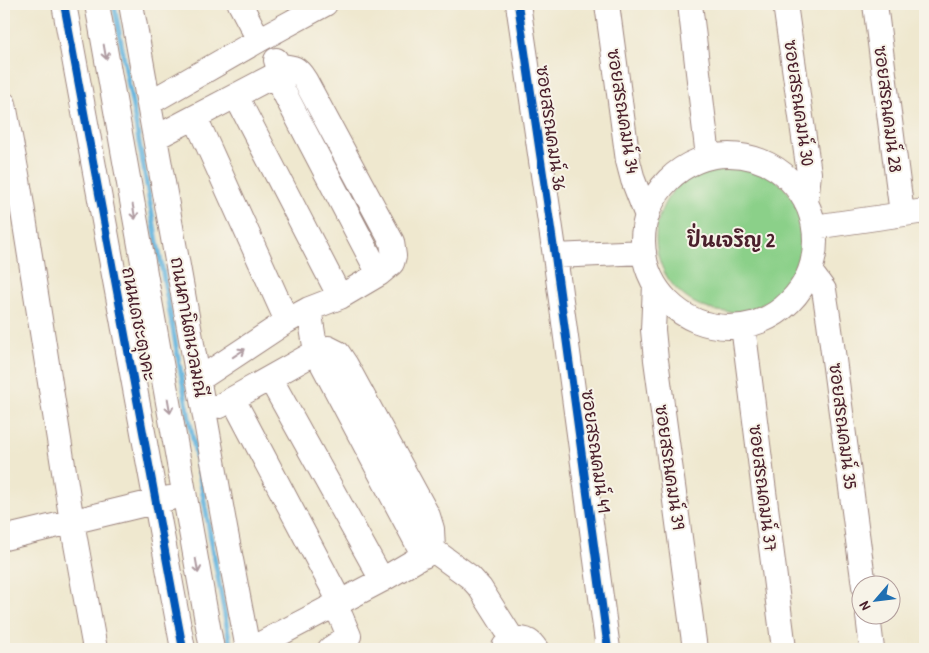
<svg xmlns="http://www.w3.org/2000/svg" width="929" height="653" font-family="'Patrick Hand','Playpen Sans Thai',sans-serif">
<style>
.green{fill:#8bd089;stroke:#6a785a}
.lines{fill:none;stroke-linecap:round;stroke-linejoin:round}
.stream{stroke:#63b4de;stroke-width:5}
.minor-casing{stroke:#9c847d;stroke-width:26}
.minor{stroke:#fff;stroke-width:24}
.cycleway-casing{stroke:#f7f3e8;stroke-width:11}
.cycleway{stroke:#0057b8;stroke-width:8}
.oneway{stroke:#ae9aa0}
.labels{text-anchor:middle;stroke-width:4;stroke-linejoin:round;paint-order:stroke}
.street-label{font-size:18px;fill:#4a1f2b;stroke:#f7f3e8}
.neighbourhood-label{font-size:19px;font-weight:bold;fill:#4a1f2b;stroke:#f7f3e8}
</style>
<rect width="100%" height="100%" fill="#f7f3e8"/>
<filter id="ink" filterUnits="userSpaceOnUse"><feTurbulence type="fractalNoise" baseFrequency=".02" numOctaves="2"/><feDisplacementMap in="SourceGraphic" scale="10" xChannelSelector="R" yChannelSelector="G"/><feConvolveMatrix kernelMatrix="1 2 1 2 8 2 1 2 1" color-interpolation-filters="sRGB"/></filter>
<filter id="wash" filterUnits="userSpaceOnUse"><feTurbulence type="fractalNoise" baseFrequency=".0096" numOctaves="4" result="noise"/><feDisplacementMap in="SourceGraphic" scale="20" xChannelSelector="R" yChannelSelector="G"/><feGaussianBlur stdDeviation="1.12" result="paint"/><feColorMatrix in="noise" values="0 0 0 0 0 0 0 0 0 0 0 0 0 0 0 0 0 1.4 0 .05"/><feComposite in="paint" operator="in"/></filter>
<g filter="url(#wash)">
<rect width="100%" height="100%" fill="#efe8cf"/>
<path class="green" d="M656 238a74 74 0 1 1 148 0a74 74 0 1 1-148 0Z"/>
<g class="lines">
<path class="stream" d="M114,4l117,645"/>
</g>
</g>
<g filter="url(#ink)">
<g class="lines">
<defs>
<path id="minor" d="M64,4l119,645
M97,4l115,645
M131,4l94,524 23,121
M240,4l19,36
M518,4l37,252 53,393
M607,4l21,157 5,19 14,36
M690,4l18,153
M785,4l24,169 -3,30
M875,4l27,210
M275,75l104,199
M236,96l104,201
M149,103l110,-63 66,-36
M4,104l14,76 54,342 23,127
M195,117l92,204
M155,138l120,-63 3,-9 -2,-6
M643 241a86 86 0 1 1 172 0a86 86 0 1 1-172 0Z
M814,227l111,-16
M555,256l89,-4
M810,271l14,19 5,32 35,264
M655,285l-2,45 3,30 39,289
M743,326l41,323
M270,378l112,202
M198,380l89,-59 22,-12 31,-12 39,-23 13,-11 2,-7 -2,-14 -87,-162c-8,-13 -11,-13 -27,-14
M233,399l107,203
M220,406l96,-54 -7,-43
M4,538l166,-40
M424,556l-108,-204 12,-4 10,5 8,12 82,151 4,13 1,21
M868,616l4,33
M251,649l131,-69 51,-30 37,27 10,11 33,52
M330,649l19,-13 -8,-19 -8,-11
M503,649c4,-10 19,-13 28,-6 2,1 3,4 5,6"/>
</defs>
<use href="#minor" class="minor-casing"/>
<use href="#minor" class="minor"/>
<defs>
<path id="cycleway" d="M64,4l119,645
M518,4l37,252 53,393"/>
</defs>
<use href="#cycleway" class="cycleway-casing"/>
<use href="#cycleway" class="cycleway"/>
</g>
<defs><path id="oneway-shaft" d="M-6 0H5M1.5-3L5.5 0L1.5 3" fill="none" stroke-width="1.6" stroke-linecap="round" stroke-linejoin="round" transform="scale(1.25)"/></defs>
<g class="oneway">
<use href="#oneway-shaft" transform="translate(105 52) rotate(80)"/>
<use href="#oneway-shaft" transform="translate(134 212) rotate(80)"/>
<use href="#oneway-shaft" transform="translate(239 353) rotate(-34)"/>
<use href="#oneway-shaft" transform="translate(169 406) rotate(80)"/>
<use href="#oneway-shaft" transform="translate(197 566) rotate(80)"/>
</g>
</g>
<g class="labels">
<g class="street-label">
<text transform="translate(799 103) rotate(82)" y="6">ซอยสรณคมน์ 30</text>
<text transform="translate(888 109) rotate(83)" y="6">ซอยสรณคมน์ 28</text>
<text transform="translate(623 111) rotate(81)" y="6">ซอยสรณคมน์ 34</text>
<text transform="translate(551 128) rotate(82)" y="6">ซอยสรณคมน์ 36</text>
<text transform="translate(139 324) rotate(79)" y="6">ถนนเดชะตุงคะ</text>
<text transform="translate(189 327) rotate(80)" y="6">ถนนคานิตนวลมณี</text>
<text transform="translate(843 426) rotate(83)" y="6">ซอยสรณคมน์ 35</text>
<text transform="translate(596 451) rotate(82)" y="6">ซอยสรณคมน์ 41</text>
<text transform="translate(670 467) rotate(82)" y="6">ซอยสรณคมน์ 39</text>
<text transform="translate(763 488) rotate(83)" y="6">ซอยสรณคมน์ 37</text>
</g>
<g class="neighbourhood-label">
<text x="731" y="247">ปิ่นเจริญ 2</text>
</g>
</g>
<rect width="929" height="653" fill="none" stroke="#f7f3e8" stroke-width="20"/>
<g transform="translate(876 600) rotate(242)"><circle r="24" fill="#f7f3e8" stroke="#b29e9c"/>
<path d="M0-4L9 19L0 12L-9 19Z" fill="#1f6fb2"/>
<text y="-8" font-size="14" font-weight="bold" text-anchor="middle" fill="#4a1f2b">N</text>
</g>
</svg>
